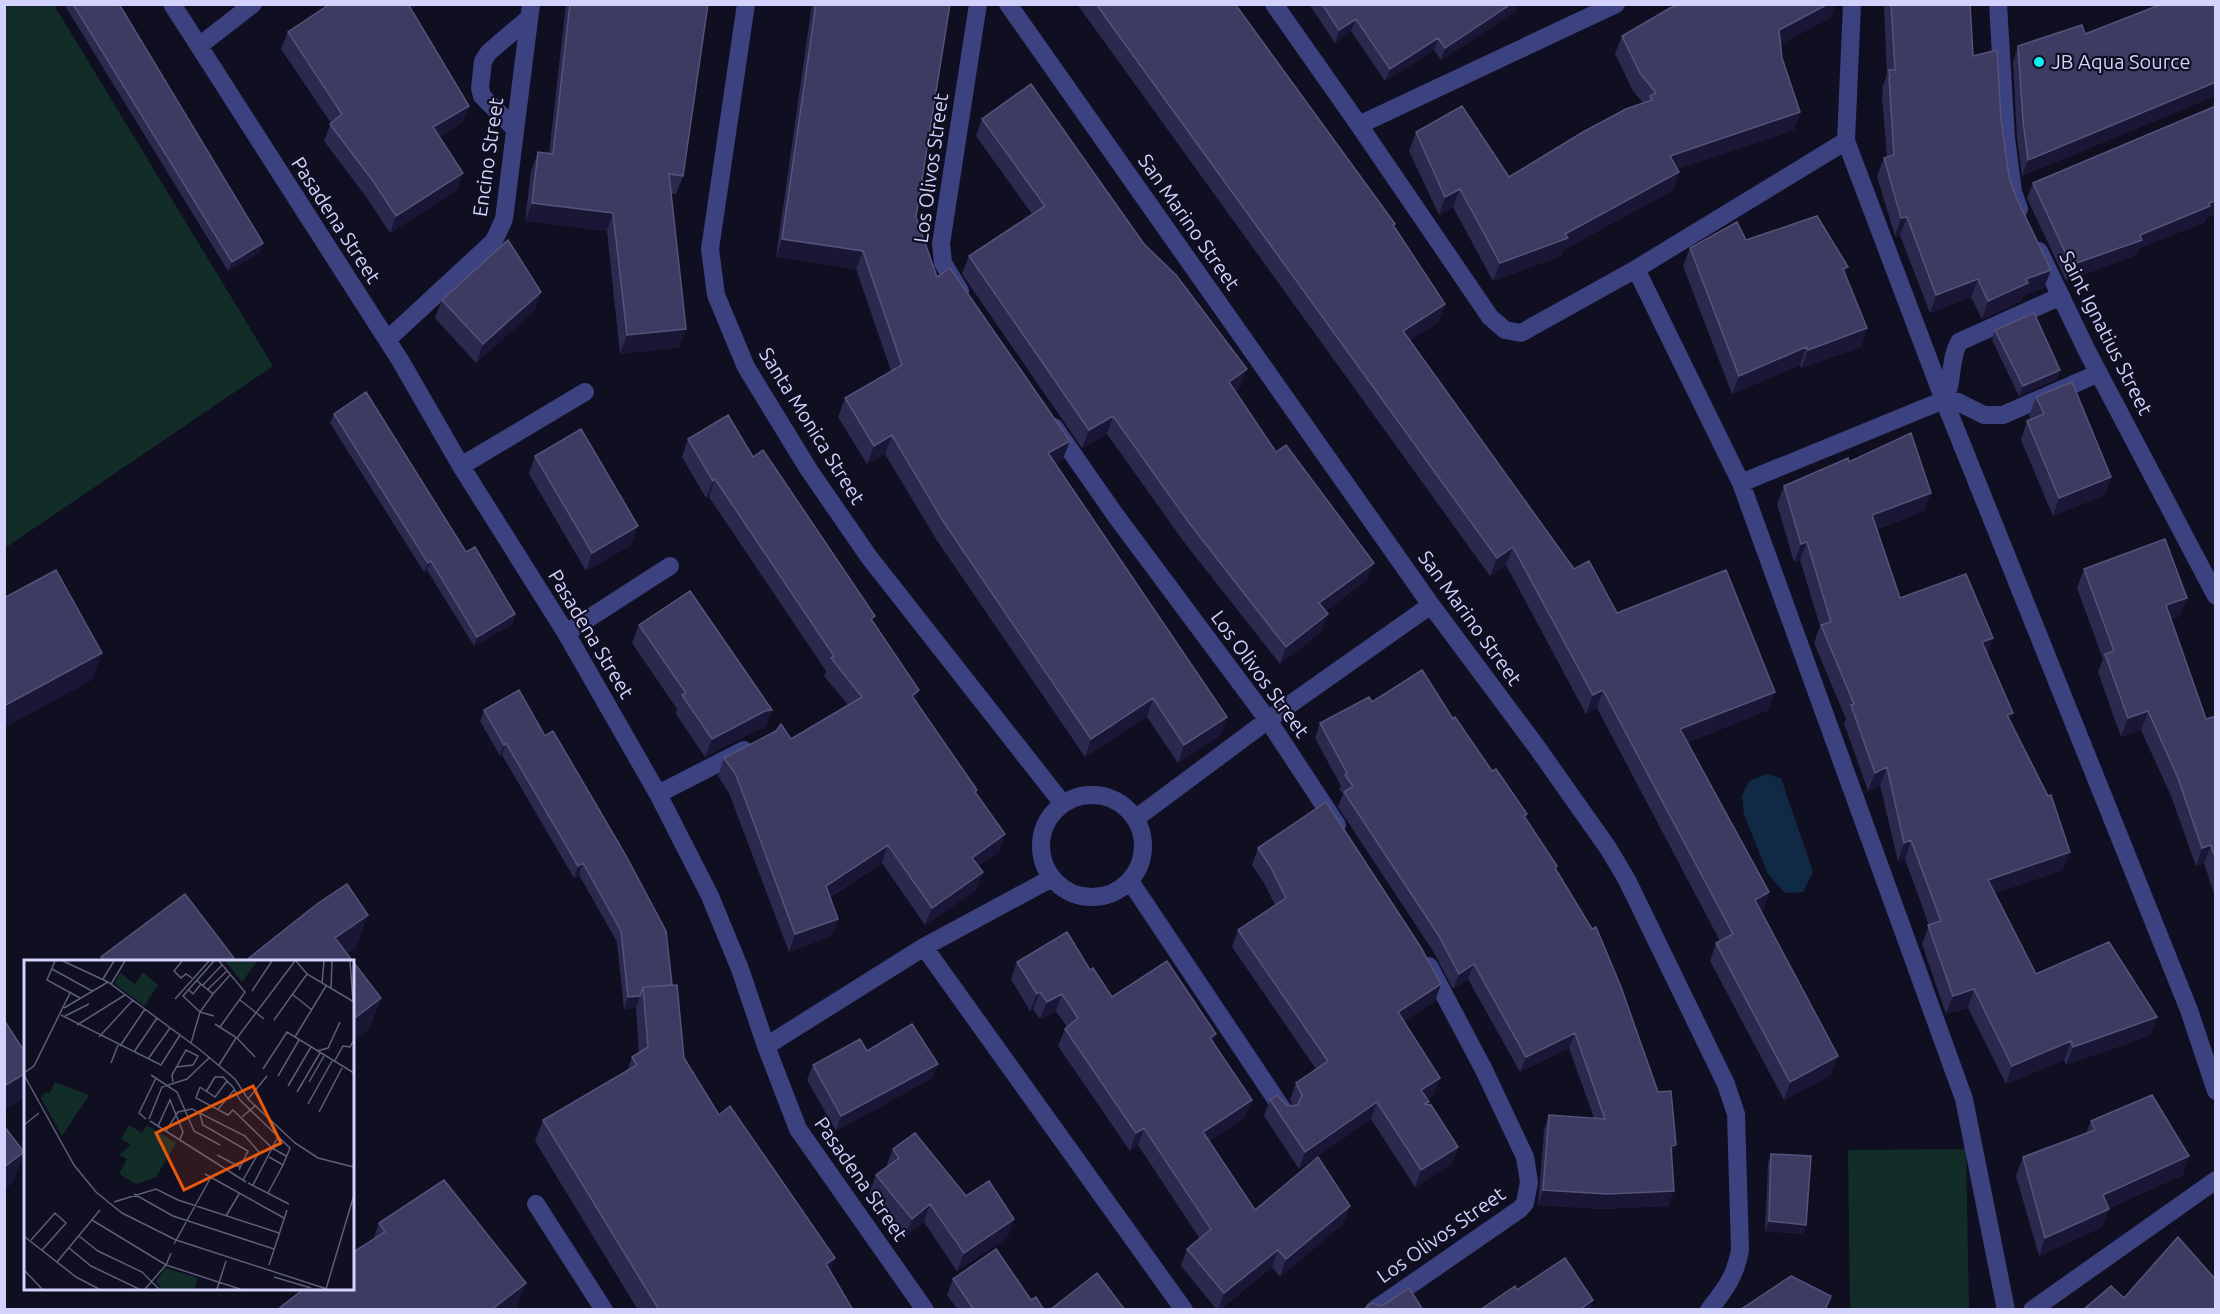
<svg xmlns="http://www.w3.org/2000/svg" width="2220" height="1314" font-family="Ubuntu,sans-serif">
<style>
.green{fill:#122c28}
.water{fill:#102a45}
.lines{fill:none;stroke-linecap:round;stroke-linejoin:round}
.minor{stroke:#3c417f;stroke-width:18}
.wall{fill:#2c294f}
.shaded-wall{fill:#191735}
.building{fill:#3e3b62;stroke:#55537a;stroke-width:1.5}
.poi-dot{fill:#0cf0ed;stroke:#100f22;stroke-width:2}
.labels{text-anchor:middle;stroke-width:4.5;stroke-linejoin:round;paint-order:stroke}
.poi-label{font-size:20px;fill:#d3d2fd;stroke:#100f22;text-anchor:start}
.street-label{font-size:20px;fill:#d3d2fd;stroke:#100f22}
.inset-road{fill:none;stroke:#5e5d7a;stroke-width:1.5}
.view{fill:#e8590c;fill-opacity:0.15;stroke:#e8590c;stroke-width:3}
.inset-edge{fill:none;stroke:#d3d2fd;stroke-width:3}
</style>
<rect width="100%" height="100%" fill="#100f22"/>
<path class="green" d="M5,4l49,1 219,361 -268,182z
M1966,1149l3,160h-119l-2,-159z"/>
<path class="water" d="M1766,774l15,4 32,94 -10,20 -18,1 -17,-19 -24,-59 -2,-19 7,-15z"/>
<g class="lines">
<path class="minor" d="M172,4l228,356 61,106 105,167 92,161 52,102 30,73 26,77 32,83 127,181
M746,4l-36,245 6,46 30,72 63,103 60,87 194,247
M1008,4l423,601 105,141 72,102 19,32 99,204 10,30 4,136c-5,27 -14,38 -31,60
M1274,4l85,121 131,192 15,13 16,3 115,-64 105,214 223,616 42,211
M1852,4l-6,137 98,259 245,610 27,81
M1998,4l8,134 7,54 6,17
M199,46l54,-42
M1359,125l257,-121
M515,129l-33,-33 -2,-8 3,-27 6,-9 40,-34
M2039,251l48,100 129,245
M1636,269l210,-128
M960,291l-17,-28 -2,-19 37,-240
M387,340l107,-99 10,-22 27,-215
M1944,400c10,-18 5,-40 15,-58l102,-46
M1054,427l62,89 152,204 69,105
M461,466l124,-74
M1741,483l203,-83 14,2 26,13h19l96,-42
M566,633l104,-67
M658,794l86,-44
M1041 846a51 51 0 1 1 102 0a51 51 0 1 1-102 0Z
M1135,819l133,-99 163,-115
M1130,881l155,232
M924,947l260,363
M766,1046l158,-99 128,-69
M536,1204l68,106
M1374,1310l146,-101 5,-6 4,-21 -4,-25 -41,-87 -55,-104
M2032,1310l184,-130"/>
</g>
<path class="wall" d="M64,4h55l141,248 -32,19z
M566,4h142l-25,172 -7,18h-5l15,135 -7,18 -59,7 -13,-123 -82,-10 6,-50 7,-19 11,2z
M812,4h138l-34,213 21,60 126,182 -8,5 166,271 -43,28 -31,-46 -62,40 -149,-218 -51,-85 -18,10 -29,-47 7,-19 46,-27 -35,-102 -80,-12z
M1077,4h158l159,223 51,77 -7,18 -28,18 164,229 43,44 158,79 -7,18 -80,32 81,150 -6,18 -2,1 70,164 -47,25 -74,-139 6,-18 4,-2 -123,-233 -11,6 -80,-149 -16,11z
M1309,4h209l-2,7 -75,49 -7,-10 -49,31 -34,-50 -16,12z
M1681,4h154l-5,14 -50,26 2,14 18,54 -6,18 -116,39 -5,21 -110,60 -2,6 -68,25 -40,-74 -14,8 -30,-64 7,-19 93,45 134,-74 -10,-12 -18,-37 7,-18z
M1884,4h86l3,52 28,64 8,57 35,111 -20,7 -3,6 -39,18 -11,-22 -41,16 -30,-78 -5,1 -18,-60 7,-18 3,-1 -5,-61 1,-3 -1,-5 5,-13z
M411,9l58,97 -7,17 -23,14 18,53 -67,43 -23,-35 -43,-57 7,-18 -50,-74 7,-17z
M2085,34l127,63 -190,79 -5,-39 -4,-75 5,-16z
M982,119l259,267 -6,5 41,61 91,128 -42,31 3,3 -7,18 -41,32 -96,-122 -77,-108 -25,14 -120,-174 7,-18 63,-42 -56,-78z
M2033,183l173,35 -1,4 -66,26 -3,7 -70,26 -39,-83z
M1746,240l99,35 22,53 -6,19 -60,21 -1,-3 -68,29 -49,-128 7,-18z
M541,292l-6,18 -59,53 -41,-45 7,-18z
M1995,330l65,40 -3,9 -38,17 -27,-56z
M2036,397l69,98 -52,21 -32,-76 6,-19 4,-1 -2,-4z
M334,414l132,138 49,62 -3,10 -38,22 -47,-76 -3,2 -94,-149z
M688,439l65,18 120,164 46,69 -4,11 62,89 -1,4 23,58 -21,14 5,6 -7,18 -51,35 -43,-62 -52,34 8,22 -7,17 -42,16 -60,-159 -11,-17 6,-18 67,-19 57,-34 -24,-29 2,-5 -117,-174 -3,1 -24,-41z
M535,456l96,89 -45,26 -57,-97z
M1849,462l75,49 -47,18 23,69 87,56 23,67 53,149 -68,23 41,81 115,61 -85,30 -2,-5 -58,24 -38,-76 -22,6 -24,-70 7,-19 -24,-66 -7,2 -18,-76 -12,6 -24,-68 2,-4 -32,-76 6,-17 -20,-66 -6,2 -17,-58 7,-18z
M2084,569l96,47 -9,3 35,100 10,-3v183l-12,-36 -8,3 -25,-70 -30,-66 -20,7 -23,-65 5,-13 -26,-71z
M639,625l126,103 -6,1 -54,28 -29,-43 1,-5 -45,-66z
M1372,702l81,17 39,52 35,43 -2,4 31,52 116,288 -3,48 -67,3 -64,-4 6,-75 5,-15 45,3 -25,-70 -49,24 -52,-93 -15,10 -20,-38 -95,-144 5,-13 -4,-5 2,-3 -26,-48 5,-15z
M484,710l188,275 12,73 35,57 116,143 -5,13 23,39h-215l-103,-169 8,-21 84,-49 5,-14 7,-4 -3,-46 -12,2 -7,-67 -38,-67 -5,3 -72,-123 -2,1 -20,-35z
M1258,848l177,153 -31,20 30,74 -7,4 2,3 -1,2 30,43 -6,16 -37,24 -44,-68 -72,50 -35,-53 6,-16 17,6h6l-3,-6 6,-17 20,-14 -84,-122 6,-17 37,-25 -11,-22 -12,-18z
M1017,962l73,8 22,27 101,46 39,57 -7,17 -36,24 46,69 89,13 -64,54 -8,-10 -53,43h-2l-36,-44 6,-17 13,-10 -62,-94 -8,6 -72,-105 7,-17 2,-2 -11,-16 -16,8 -7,-10 -3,2 -19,-32z
M867,1051l71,13 -6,14 -96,53 -29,-51 6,-15z
M2091,1121l92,54 -74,33 -7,19 -63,29 -23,-80 7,-19 63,-24z
M893,1149l73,47 42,41 -51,34 -33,-49 -19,15 -36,-43 7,-19 10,-8z
M1771,1154l32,80 -38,-3 3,-68z
M379,1223l138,85 -144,-68z
M953,1279l78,21 13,10h-86l-11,-15z"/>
<path class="shaded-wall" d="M402,4h20l-24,11z
M1511,4h7l-2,7 -75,49 4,-12z
M1828,4h7l-5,14 -58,31 7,-19z
M1356,19l-5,12 -16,12 4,-13z
M1438,38l-4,12 -49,31 5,-12z
M2216,82v15h-4l-190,79 6,-16z
M469,106l-7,17 -35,21 6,-17z
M1800,112l-6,18 -130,44 6,-18z
M1679,172l-6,18 -110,60 -2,6 -68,25 7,-18 65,-29z
M463,173l-6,17 -67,43 6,-17z
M1460,189l-7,18 -14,8 6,-18z
M2216,201v13l-10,4 -1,4 -66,26 -3,7 -70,26 5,-16z
M532,203l81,10 -6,18 -82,-10z
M1907,217l-7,18 -5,1 6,-18z
M782,239l81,12 -7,18 -80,-12z
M263,243l-3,9 -32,19 4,-9z
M1848,267l-6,18 1,-16z
M2051,270l-7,18 -20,7 -3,6 -39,18 6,-18 38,-22z
M1978,279l-7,18 -41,16 6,-18z
M541,292l-6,18 -59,53 7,-19z
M1445,304l-7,18 -41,27 6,-18z
M1867,328l-6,19 -60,21 7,-18z
M686,329l-7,18 -59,7 7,-19z
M1806,347l-6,18 -68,29 7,-18z
M1247,369l-6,17 -19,14 7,-18z
M2060,370l-3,9 -38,17 4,-10z
M1113,416l-6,18 -25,14 7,-18z
M892,435l-7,19 -18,10 7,-18z
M1070,441l-7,18 -22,13 7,-19z
M2111,477l-6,18 -52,21 6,-18z
M715,479l-6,18 -3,1 7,-17z
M1931,493l-7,18 -59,22 7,-18z
M638,526l-7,19 -45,26 6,-18z
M1807,542l-7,18 -6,2 7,-18z
M1513,547l-7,18 -16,11 7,-18z
M431,561l-4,9 -3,2 4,-9z
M1374,563l-7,17 -55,40 7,-17z
M2187,598l-7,18 -21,8 7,-19z
M515,614l-3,10 -38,22 3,-9z
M1328,614l-7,18 -41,32 6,-17z
M1993,638l-6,19 -5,-15z
M102,653l-10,27 -88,48v-22z
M919,690l-6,18 -1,-12z
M1603,690l-6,18 -11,6 7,-19z
M1775,692l-7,18 -94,37 6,-18z
M1153,698l-6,19 -62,40 6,-18z
M772,710l-7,18 -6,1 -54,28 7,-18 53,-28z
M2148,711l-7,19 -20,7 7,-19z
M2013,713l-7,18 1,-16z
M1227,717l-6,18 -43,28 6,-18z
M506,743l-4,12 -2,1 4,-11z
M1887,767l-7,18 -12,6 7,-18z
M1005,834l-6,18 -33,23 6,-17z
M1911,840l-6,19 -7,2 6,-18z
M888,845l-6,18 -63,40 7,-17z
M2211,845l-7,18 -8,3 6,-18z
M2070,852l-7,18 -81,28 6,-18z
M583,863l-4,12 -5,3 4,-12z
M983,872l-7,18 -51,35 7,-17z
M1769,892l-6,18 -15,8 7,-18z
M368,915l-12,33 -20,14 -1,-24z
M838,919l-7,17 -42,16 6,-18z
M1474,964l-6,15 -15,10 6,-15z
M1441,984l-6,17 -43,28 6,-17z
M1974,989l-6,19 -22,6 7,-18z
M1040,992l-7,17 -3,2 7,-17z
M1062,994l-6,17 -16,8 7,-17z
M640,996l-4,11 -12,2 4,-12z
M381,998l-12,32 -17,13v-23z
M2157,1017l-6,18 -85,30 7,-18z
M1575,1033l-6,15 -49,24 6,-15z
M1216,1034l-6,18v-14z
M2071,1041l-7,19 -58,24 6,-18z
M1838,1056l-7,19 -47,25 6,-18z
M938,1064l-6,14 -96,53 5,-15z
M26,1073v19l-3,7 -19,11v-24z
M1440,1078l-6,17 -19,12 6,-17z
M1252,1100l-7,17 -48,32 6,-17z
M1377,1102l-6,17 -72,50 6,-17z
M1144,1128l-6,17 -8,6 6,-18z
M1676,1145l-5,15v-14z
M1458,1147l-6,16 -37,24 6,-17z
M24,1152l-11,31 -9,6v-22z
M2189,1156l-6,19 -86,38 6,-18z
M1543,1190l131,1 -5,15 -67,3 -64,-4z
M930,1204l-6,18 -19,15 7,-18z
M1350,1206l-6,17 -64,54 6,-18z
M2109,1209l-7,18 -63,29 6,-18z
M1014,1219l-6,18 -51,34 7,-18z
M1769,1221l37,4 -3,9 -38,-3z
M1278,1250l-6,17 -54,43 6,-17z
M835,1258l-8,21 -1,-15z
M526,1283l-9,25 -3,2h-23z
M1593,1300l-3,10h-11z"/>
<path class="building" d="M73,4h46l144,239 -31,19z
M330,4h78l61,102 -36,21 30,46 -67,43 -23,-35 -43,-57 12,-10 -54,-82z
M570,4h138l-25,172 -14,-2 17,155 -59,6 -14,-122 -81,-10 6,-51 15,2z
M816,4h134l-34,213 21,60 13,-9 120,173 -22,12 179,264 -43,28 -31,-47 -62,41 -148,-218 -51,-86 -18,11 -29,-48 57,-33 -39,-114 -81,-12z
M1096,4h139l160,220 -2,1 52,79 -42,27 171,238 15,-8 28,52 109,-43 49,122 -95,37 89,163 -14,8 83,156 -48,26 -74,-139 17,-9 -130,-244 -10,5 -80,-148 -16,11z
M1322,4h189l-66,44 -7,-10 -48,31 -34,-50 -17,11z
M1681,4h147l-49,26 3,28 18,54 -130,44 9,16 -114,62 3,4 -68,25 -40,-74 -15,8 -29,-65 46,-26 47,71 74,-45 43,-23 26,-9 -2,-4 6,-3 -16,-20 -18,-37 48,-28z
M1891,4h79l3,52 24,-6 4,70 8,57 7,20 35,73 -25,9 2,4 -40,18 -10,-22 -42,16 -29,-78 -6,1 -17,-60 10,-3 -5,-78 1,2 -1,-9h6z
M2162,4h54v78l-188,78 -5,-39 -5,-75 64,-21 3,9z
M1031,84l113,160 32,31 71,94 -18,13 47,70 10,-7 88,118 -55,40 9,11 -42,33 -96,-123 -77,-108 -24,14 -120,-174 76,-50 -63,-87z
M2216,106v95l-7,2 1,3 -70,29 2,5 -71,25 -38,-82z
M1817,216l31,51 -5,2 24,59 -59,22 -2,-3 -67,29 -49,-128 47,-26 9,18z
M508,240l33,52 -58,52 -41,-44z
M2034,313l26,57 -37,16 -28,-56z
M2072,382l39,95 -52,21 -32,-77 17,-7 -8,-17z
M366,392l100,160 9,-5 40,67 -38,23 -46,-76 -3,2 -94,-149z
M728,415l25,42 10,-7 112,166 -4,3 48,71 -7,6 65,94 -2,2 30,42 -33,24 11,14 -51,36 -44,-63 -62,41 12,33 -43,15 -59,-159 -12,-17 52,-27 5,-7 10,15 71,-42 -31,-39 3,-2 -119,-177 -2,2 -25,-42z
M581,429l57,97 -46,27 -57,-97z
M1911,433l20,60 -59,22 28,83 66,-24 27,64 -11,4 31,71 -6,2 41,81 3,-1 19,57 -82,28 48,94 73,-32 48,75 -84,30 -2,-6 -59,25 -38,-77 -21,7 -25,-71 13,-4 -30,-81 -7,3 -17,-76 -12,6 -24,-68 3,-1 -33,-79 10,-3 -24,-80 -6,2 -17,-58 64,-28 1,4z
M2165,539l22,59 -21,7 40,114 10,-3v144l-5,-15 -9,3 -24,-70 -30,-67 -20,7 -23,-64 9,-3 -30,-82z
M56,570l46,83 -98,53v-108z
M690,591l82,119 -7,1 -53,28 -30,-44 4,-2 -47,-68z
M1422,670l31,49 2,-2 37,54 4,-2 31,45 -3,2 33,50 -2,2 37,61 4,-2 25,60 37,105 13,-1 5,54 -5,1 3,45 -67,3 -64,-4 6,-75 56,4 -30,-86 -49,24 -52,-93 -15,10 -20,-38 -95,-144 9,-6 -8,-11 2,-2 -27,-50 49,-26 3,5z
M519,690l26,46 8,-5 72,123 41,77 6,54 -29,2 -3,9 -12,1 -7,-66 -38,-68 -5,3 -72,-123 -2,2 -20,-35z
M1326,802l94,144 21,38 -43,28 42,66 -19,12 8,12 -5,2 7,1 27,42 -37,23 -44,-68 -72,50 -35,-52 7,-5 10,11 11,-1 4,-10 -6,-12 32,-22 -90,-131 48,-32 -16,-32 -12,-18z
M347,884l21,31 -33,23 46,60 -29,22v-58h-108l73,-58z
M185,894l52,68h-132l-4,-5z
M1067,932l23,38 3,-2 19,29 55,-36 49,73 -6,4 42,62 -49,32 52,78 63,-53 32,49 -64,53 -8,-9 -54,43 -37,-44 24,-20 -67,-101 -8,5 -71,-104 13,-11 -16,-24 -15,8 -7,-10 -3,2 -20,-32z
M677,985l7,73 35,57 11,-9 105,152 -9,6 27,46h-199l4,-2 -115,-188 94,-55 -5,-8 16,-10 -5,-60z
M4,1020l22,34v19l-22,13z
M912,1024l26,40 -97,52 -28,-51 47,-26 7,12z
M2152,1095l37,61 -86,39 6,14 -64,29 -22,-81 72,-27 -4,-9z
M4,1126l20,26 -20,15z
M915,1133l51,63 23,-15 25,38 -50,34 -34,-49 -18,15 -36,-44 23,-17 -6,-9z
M1771,1154l40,2 -5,69 -37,-4z
M444,1180l82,103 -35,27h-214l28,-22h47v-35l33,-21 -6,-9z
M2178,1237l38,43v30h-133l28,-24 13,12z
M996,1249l35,51 5,-3 8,13h-70l-21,-31z
M1565,1258l28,42 -14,10h-99l35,-24 2,4z
M1097,1273l28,37h-75z
M1791,1276l40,20 -6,14h-85z
M1409,1288l14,22h-60l9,-7 8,3 5,-2z"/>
<circle class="poi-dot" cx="2039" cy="62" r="6"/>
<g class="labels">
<g class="poi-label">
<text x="2051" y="69">JB Aqua Source</text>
</g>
<g class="street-label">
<text transform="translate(488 157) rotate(-82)" y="7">Encino Street</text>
<text transform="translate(931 168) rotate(-82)" y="7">Los Olivos Street</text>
<text transform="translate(336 220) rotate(57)" y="7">Pasadena Street</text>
<text transform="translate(1189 222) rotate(55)" y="7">San Marino Street</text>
<text transform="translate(2106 333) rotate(63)" y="7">Saint Ignatius Street</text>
<text transform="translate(812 426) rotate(58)" y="7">Santa Monica Street</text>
<text transform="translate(1470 618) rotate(54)" y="7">San Marino Street</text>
<text transform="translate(591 634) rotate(59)" y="7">Pasadena Street</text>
<text transform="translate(1260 674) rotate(54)" y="7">Los Olivos Street</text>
<text transform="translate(861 1179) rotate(55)" y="7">Pasadena Street</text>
<text transform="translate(1441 1235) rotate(-35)" y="7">Los Olivos Street</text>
</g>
</g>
<g transform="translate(24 960)">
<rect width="330" height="330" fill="#100f22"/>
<path d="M201,1h32l-15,21zM119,12l15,13 -14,21 -29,-22 5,-11 15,11zM31,122l34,13 -27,41 -21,-38 4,-6 5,1zM105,165l13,8 5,-8 29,18 -20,34 -20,7 -17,-10 8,-15 -8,-4 12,-10 -10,-6zM142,308l32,10 -4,11h-32l-6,-8z" fill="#122c28"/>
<path class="inset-road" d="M31,1l-8,19 33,18M39,1l45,21 91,67 36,30 13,20 47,44 23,15 36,9M158,1l-8,10 7,7 5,-4 6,4M195,1l26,31 -25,35M272,1l11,13 47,28M326,1l3,40M28,9l40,22M79,19l11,-18M172,20l17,14 -13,18 14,4M87,24l14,-23M298,24l2,-23M178,26l20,-21M164,29l5,5 8,-10M307,29l1,-28M183,30l20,-19M228,31l20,-30M189,34l17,-19M268,34l20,16M151,39l34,-38M216,40l24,19M40,48l44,-26M37,55l100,50 19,-30M41,56l24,-12M250,60l33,-46M191,64l22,14 18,19M53,65l48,-30M75,77l34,-37M271,77l31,-51M213,78l58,-77M167,83l9,-31 -17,-16 31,-35M96,86l25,-37M293,91l11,-3 12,-26M110,92l23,-34M124,99l22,-31M310,102l9,-16 7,1 4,-7M87,103l7,-18M195,105l17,-27M239,109l24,-37 67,41M0,113l10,-7 36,-73M0,115l50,90 22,27 26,21 54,27 151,49M127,115l26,17 17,39 26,14M254,116l21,-36M149,122l-1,-7 14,-25 12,6 -5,9 -16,2M285,122l15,-26M264,126l23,-39M176,127l-4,11 32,17 5,-5 39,38 -19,37M176,127l15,10 12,-16M182,132l9,-15h8l10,10 7,13 50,48 -7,17 -14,-8M273,132l23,-39M224,139l19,-23M284,144l24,-43M194,149l17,-20M175,151l4,14 45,26 -9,19M295,152l23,-44M218,157l14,-12M122,159l-7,-6 17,-35M125,159l13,-32 25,-8 23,-22M126,161l96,61M0,165l15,-12M134,166l12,-26 13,32 -3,7M142,171l12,-19 14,-3 53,27 14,16 -16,28M254,177l-6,11 14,8M193,195l23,12M181,214l79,44M224,223l41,21M244,233l15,-28M110,234l39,22 101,33M90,242l42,-13 22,11 101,33M202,256l13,-22M68,260l74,45 74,24M55,276l19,15 44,21 17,17M1,277l51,40 23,12M7,280l24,-27 11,10 -24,27M150,284l37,-67M45,288l22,18 48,23M33,302l43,-52M245,305l18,-55M0,310l18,19M250,317l37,11M121,329l21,-24 5,-12M193,329l9,-28M302,329l28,-94"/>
<path class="view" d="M229,126l28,57 -97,47 -28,-57z"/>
<rect width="330" height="330" class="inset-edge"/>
</g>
<rect width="2220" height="1314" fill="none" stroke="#d3d2fd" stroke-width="12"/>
</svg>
